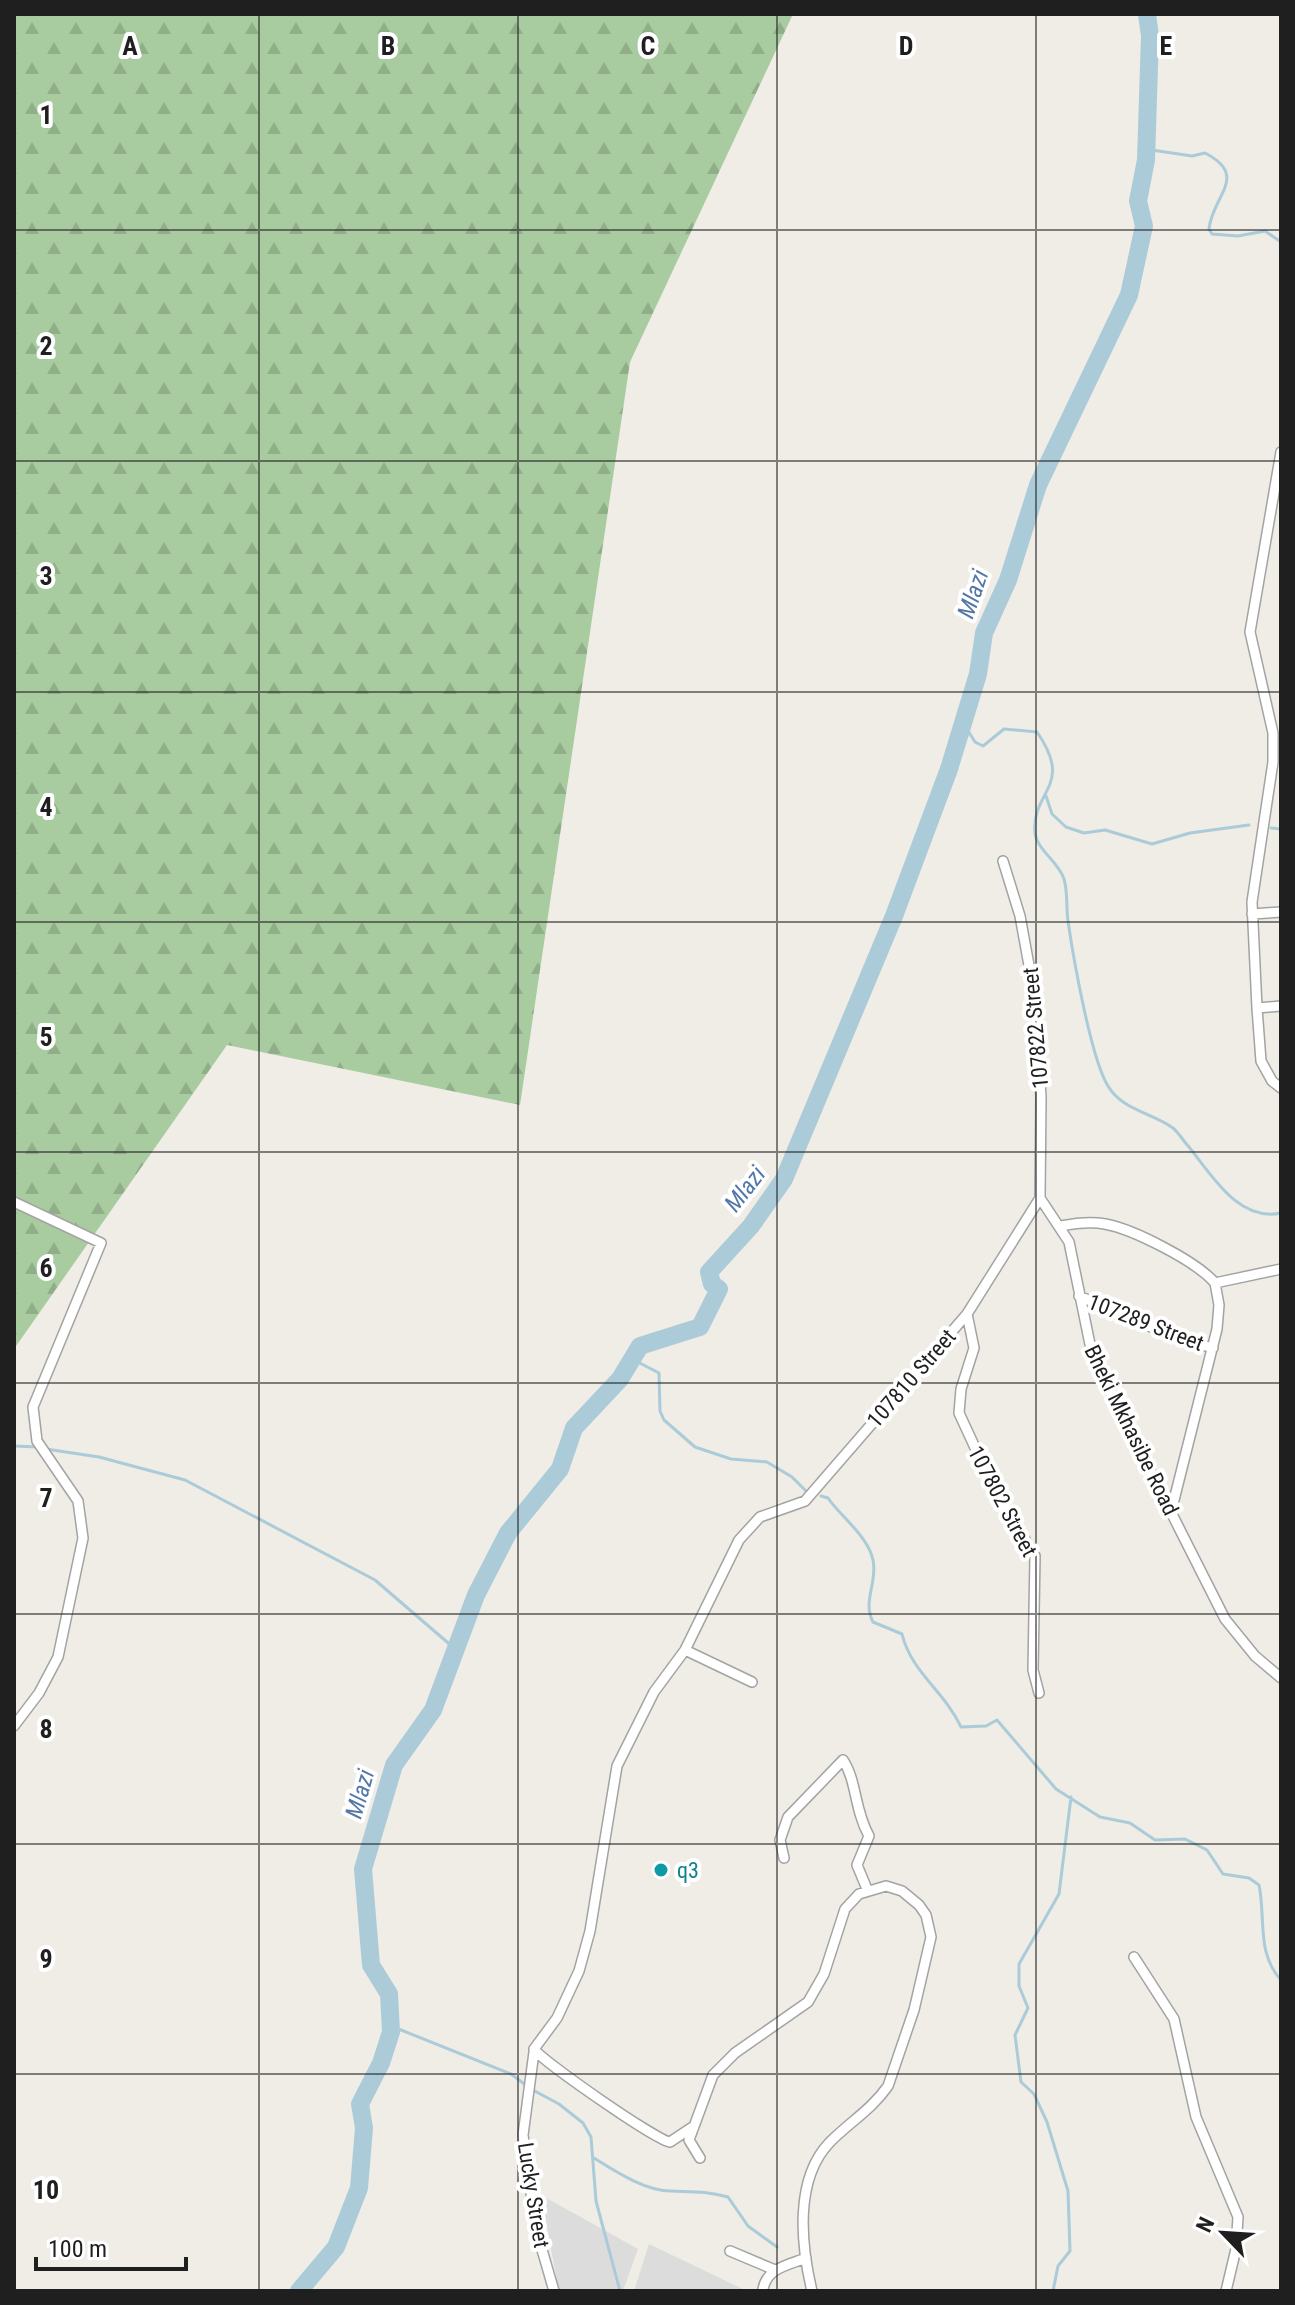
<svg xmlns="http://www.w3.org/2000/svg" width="1295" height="2305" font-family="'Roboto Condensed',sans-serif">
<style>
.residential{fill:#dddcdc}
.forest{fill:url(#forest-firs)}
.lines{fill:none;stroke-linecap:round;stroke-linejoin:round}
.stream{stroke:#abcbd9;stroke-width:3}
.river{stroke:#abcbd9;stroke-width:18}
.minor-casing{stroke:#a3a3a3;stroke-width:12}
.minor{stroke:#fff;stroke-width:9}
.grid{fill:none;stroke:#1f1f1f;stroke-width:2;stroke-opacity:0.55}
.culture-dot{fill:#0f9aa8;stroke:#fff;stroke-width:3}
.labels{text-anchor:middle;stroke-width:8;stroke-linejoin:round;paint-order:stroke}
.street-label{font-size:22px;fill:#1f1f1f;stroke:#fff}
.culture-label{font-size:22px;fill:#0d838f;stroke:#fff;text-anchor:start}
.water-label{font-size:24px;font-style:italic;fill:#5377a7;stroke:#fff}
.grid-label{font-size:26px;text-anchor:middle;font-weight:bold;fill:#1f1f1f;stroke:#fff;stroke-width:8;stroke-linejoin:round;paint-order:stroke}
</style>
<defs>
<pattern id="forest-firs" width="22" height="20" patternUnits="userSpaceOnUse" patternTransform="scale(2)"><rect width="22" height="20" fill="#a8cb9f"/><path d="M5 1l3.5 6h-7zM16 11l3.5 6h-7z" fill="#90ae88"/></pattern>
</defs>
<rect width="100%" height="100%" fill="#efede6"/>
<path class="residential" d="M541,2195l97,54 -15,42h-64z
M649,2244l98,47h-113z"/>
<path class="forest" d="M14,14h779l-163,348 -110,743 -293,-60 -213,304z"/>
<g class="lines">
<path class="stream" d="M1145,149l47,7 13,-3c45,23 7,43 4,76l3,5 26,2 27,-5 16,11
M962,721l13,21 8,4 21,-17 33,3c38,55 -6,58 -2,101 2,17 24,29 29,46 4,13 2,29 4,42 5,35 23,138 40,165 14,24 45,27 65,42 6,5 11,14 16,19 24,30 50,75 92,66
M1046,796l6,18 14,13 18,6 21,-3 47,14 38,-11 59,-8
M1271,828l10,1
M632,1359l27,14 1,38 4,9 31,27 36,12 36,3 25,15 16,16
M1281,1401v9
M14,1446l24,1
M46,1449l53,8 86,23 190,100 79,68
M821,1496l7,2c13,19 40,38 45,62 5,22 -11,41 0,62l29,12c9,38 43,58 59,93l25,-1 11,-6 59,69 44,28 30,6 25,17 30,-1 22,11 16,24 26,4 10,7c7,33 -3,68 22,95
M391,2026l120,48 16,12
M531,2089l28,15 24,19 8,14 5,64 24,90
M594,2158c21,13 51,33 77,33 22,1 34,0 57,6l20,29 29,21
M1053,2291l5,-25 12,-15 -2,-60 -21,-69 -13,-28 -13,-12 -6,-47 13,-27 -9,-22v-22l40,-70 12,-97"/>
<path class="river" d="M299,2291l37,-44 23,-59 5,-60 -4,-24 21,-41 10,-31 -2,-38 -18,-29 -8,-96 31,-104 39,-55 43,-115 32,-62 52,-64 14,-41 46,-49 20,-33 60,-19 19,-38 -7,-5 -3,-12 42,-46 33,-47 110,-263 55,-147 29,-95 6,-41 24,-53 30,-95 91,-190 15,-69 -6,-25 8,-41 4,-124 -3,-22"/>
<defs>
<path id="minor" d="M1281,452l-31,180 23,101v29l-21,140 5,106 4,53 11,20 9,7
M1252,914l29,-2
M1257,1008l24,-2
M1040,1198l29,44 23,112 87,174 46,91 30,37 26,22
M14,1202l87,41 -68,164 4,34 41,60 5,37 -25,119 -19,36 -25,33
M1061,1226c15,-3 29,-5 44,-2 28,5 91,37 110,59
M1215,1283l66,-14
M1079,1296l98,42 36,10
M967,1314l7,34 -13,41 -2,24 37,80 39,63 -2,114 6,23
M1171,1512l46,-183 2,-24 -4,-22
M685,1650l67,32
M784,1858l-4,-18 8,-23 55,-57c14,21 11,49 26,76l-12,29 10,24
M1134,1957l40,62 22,98 42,100 -2,32 -10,42
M534,2052l-11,83 13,94 18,62
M691,2128l-21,14c-13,-1 -128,-81 -136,-93l23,-31 22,-47 11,-40 27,-165 37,-74 31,-42 54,-110 21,-23 45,-16 162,-187 73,-116 1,-101 -6,-99 -15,-82 -17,-55
M700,2158l-11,-18 24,-65 22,-22 73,-51 16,-28 21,-65 14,-15 27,-8 16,5 17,14 7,10 5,22 -17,73 -26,76c-16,23 -38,36 -58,56 -36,37 -29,103 -18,149
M730,2251l45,19
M763,2289c4,-21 25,-24 43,-31"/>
</defs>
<use href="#minor" class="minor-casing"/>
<use href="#minor" class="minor"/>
</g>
<path class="grid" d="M259,14v2277M518,14v2277M777,14v2277M1036,14v2277M14,230h1267M14,461h1267M14,692h1267M14,922h1267M14,1152h1267M14,1383h1267M14,1614h1267M14,1844h1267M14,2074h1267"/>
<circle class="culture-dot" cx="661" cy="1870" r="8"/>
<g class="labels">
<g class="street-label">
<text transform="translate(1035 1028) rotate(-95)" y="8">107822 Street</text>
<text transform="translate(1146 1322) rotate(21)" y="8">107289 Street</text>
<text transform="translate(911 1378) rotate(-49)" y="8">107810 Street</text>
<text transform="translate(1132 1430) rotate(64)" y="8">Bheki Mkhasibe Road</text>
<text transform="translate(1003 1501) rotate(62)" y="8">107802 Street</text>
<text transform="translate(534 2195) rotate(81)" y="8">Lucky Street</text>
</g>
<g class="culture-label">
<text x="677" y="1878">q3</text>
</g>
<g class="water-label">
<text transform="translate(973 594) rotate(-71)" y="8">Mlazi</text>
<text transform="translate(745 1189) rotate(-52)" y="8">Mlazi</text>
<text transform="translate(360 1794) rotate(-74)" y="8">Mlazi</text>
</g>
</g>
<g class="grid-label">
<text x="130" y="55">A</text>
<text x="388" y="55">B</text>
<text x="648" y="55">C</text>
<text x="906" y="55">D</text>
<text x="1166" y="55">E</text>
<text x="46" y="124">1</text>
<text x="46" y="355">2</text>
<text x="46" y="585">3</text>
<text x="46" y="816">4</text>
<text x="46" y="1046">5</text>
<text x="46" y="1277">6</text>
<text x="46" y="1507">7</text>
<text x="46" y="1738">8</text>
<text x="46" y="1968">9</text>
<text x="46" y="2199">10</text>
</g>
<rect width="1295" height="2305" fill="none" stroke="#1f1f1f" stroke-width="32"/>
<g transform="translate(1223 2233) rotate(295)" stroke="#ffffff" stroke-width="6" paint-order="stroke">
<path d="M0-6L14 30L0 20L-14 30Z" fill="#1f1f1f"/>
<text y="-12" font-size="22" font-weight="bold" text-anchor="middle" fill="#1f1f1f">N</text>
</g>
<path d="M36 2257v12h150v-12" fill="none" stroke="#1f1f1f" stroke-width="4"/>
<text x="48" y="2257" font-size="24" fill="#1f1f1f" stroke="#ffffff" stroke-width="6" paint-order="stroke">100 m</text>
</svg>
